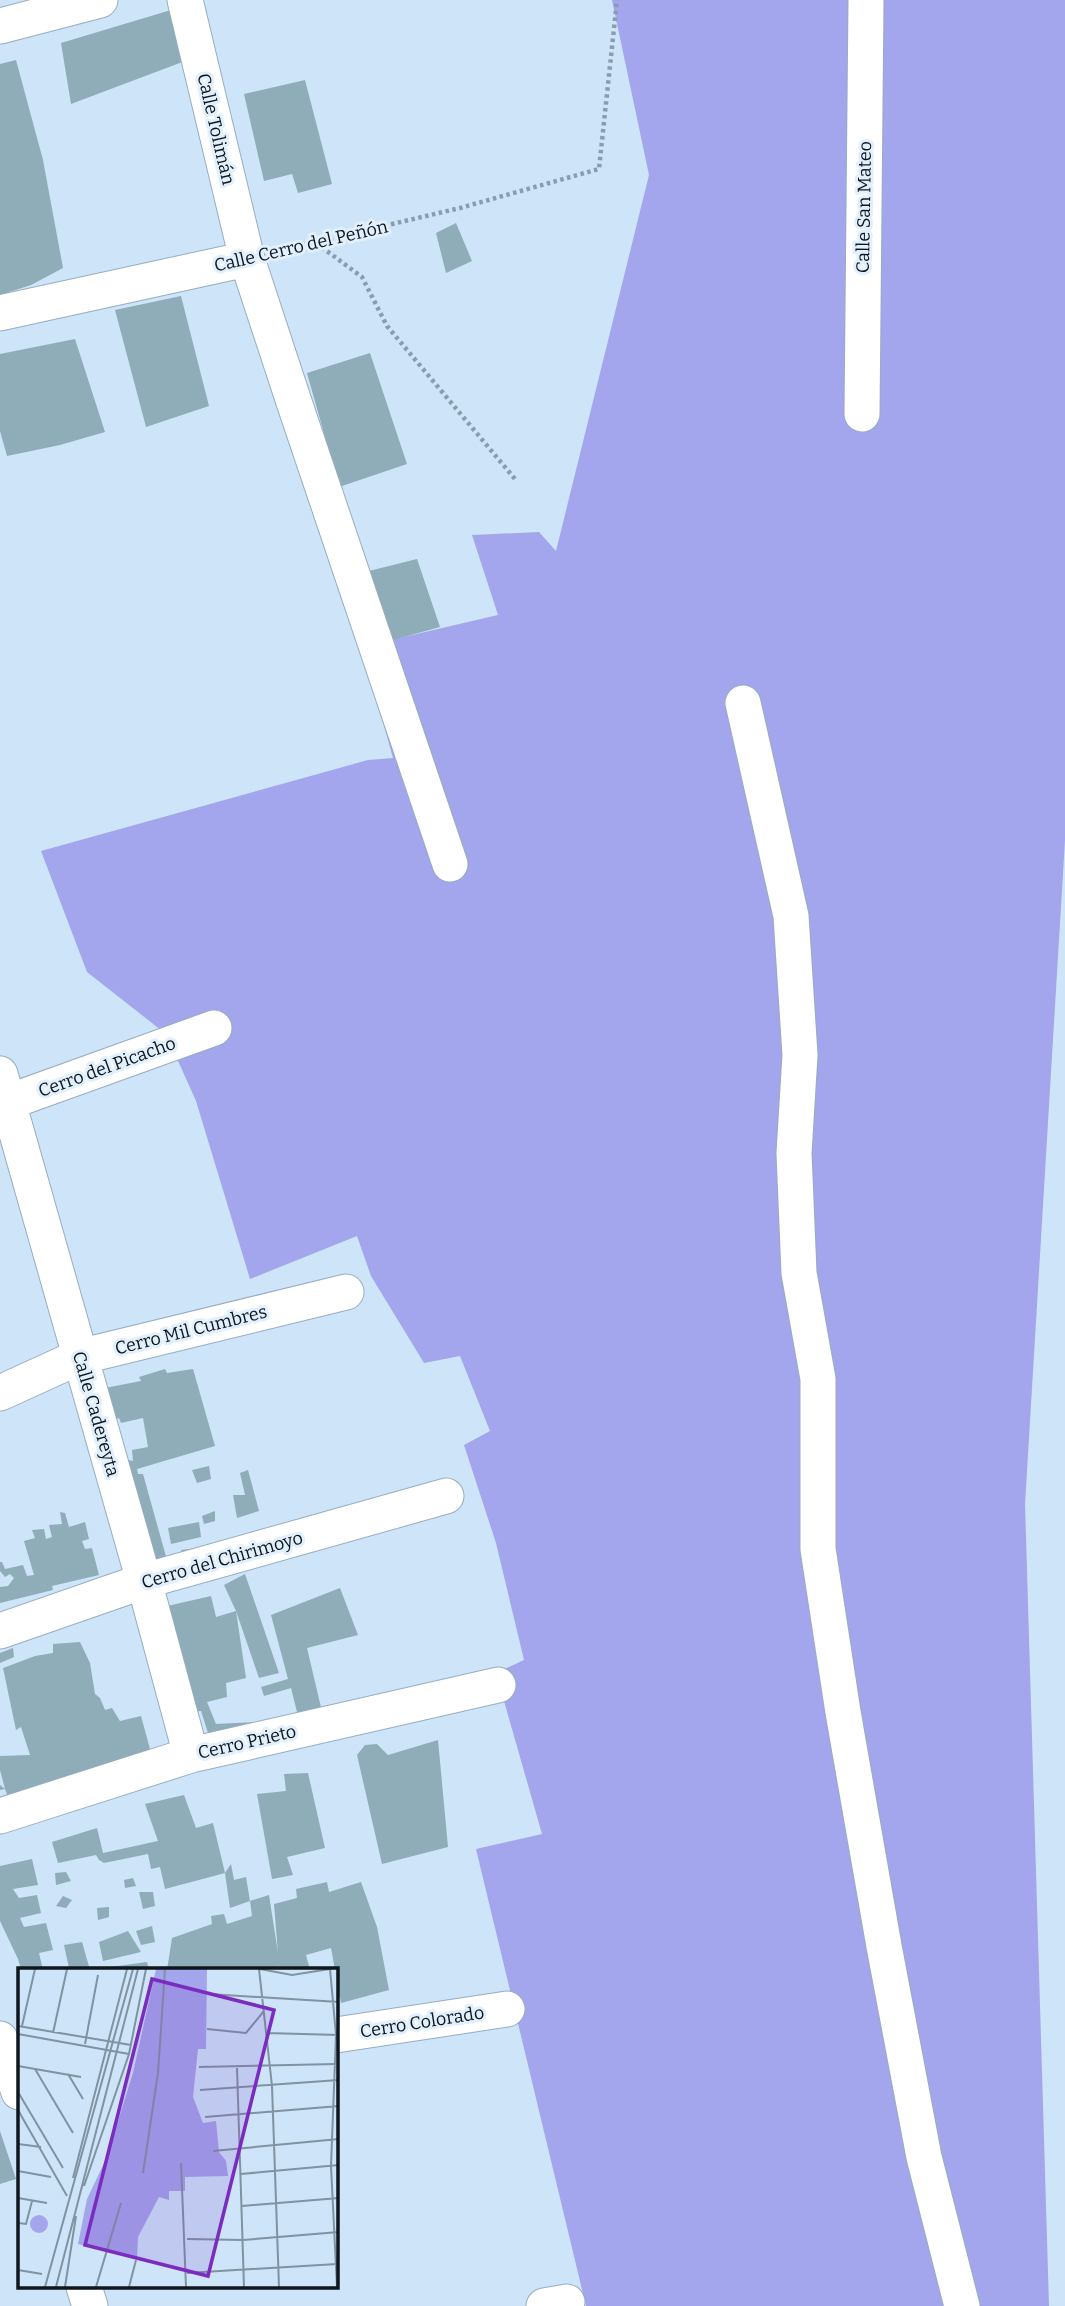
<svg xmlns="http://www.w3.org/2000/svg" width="1065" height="2306" font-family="Bitter,serif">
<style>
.green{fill:#a3a5ed}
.building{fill:#8facb9}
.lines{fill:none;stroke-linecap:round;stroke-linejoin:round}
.minor-casing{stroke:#97adc0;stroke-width:37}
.path{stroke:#8b9dad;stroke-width:4.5;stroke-dasharray:3.5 3.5;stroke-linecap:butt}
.minor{stroke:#fff;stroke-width:35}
.labels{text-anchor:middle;stroke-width:6;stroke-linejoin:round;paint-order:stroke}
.street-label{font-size:18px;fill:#0e161d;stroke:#e2f0fd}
.inset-road{fill:none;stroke:#8192a1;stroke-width:2}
.view{fill:#7b2cbf;fill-opacity:0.15;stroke:#7b2cbf;stroke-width:3.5}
.inset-edge{fill:none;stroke:#0e161d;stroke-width:3.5}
</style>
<rect width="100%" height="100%" fill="#cde4f9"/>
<path class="green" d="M612,0h453v840l-40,664 24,802h-463l-110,-457 66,-15 -46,-161 28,-13 -28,-117 -32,-98 26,-14 -30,-75 -36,7 -53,-87 -14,-40 -107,43 -54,-178 -30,-67 -79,-62 -46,-121 327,-91 25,-2 -23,-83 -5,-29 133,-31 -26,-80 67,-3 17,19 93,-376z"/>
<path class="building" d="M171,10l14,51 -114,43 -10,-61z
M16,60l27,100 20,108 -32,17 -31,10v-231z
M305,80l27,104 -34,9 -6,-19 -28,7 -20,-87z
M456,223l16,38 -26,12 -10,-40z
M181,296l28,110 -63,21 -31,-117z
M75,339l30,93 -45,13 -53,11 -7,-25v-77z
M370,353l37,111 -68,23 -32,-114z
M417,559l23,68 -54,15 -21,-70z
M165,1369l2,4 26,-4 22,77 -78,23 1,5h5l24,86 17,-3 -3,-7 19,-2 1,16 -38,11 1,-8 -10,-5 -4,-12 -11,3 -13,-43 9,-2 -11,-49 9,2 -1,-11 16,-3 -5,-29 -22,5 -2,-5 -8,3 -6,-33 36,-7 -2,-4z
M209,1466l2,13 -14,4 -5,-13z
M248,1470l11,41 -22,7 -4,-23h12l-5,-22z
M215,1511v10l-11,3 -2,-8z
M60,1512l5,1 4,14 16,-5 4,17 -7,2 3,8 7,-1 7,27 -47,11 1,4 -53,13v-16l8,-1 6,-8 -4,-4 -5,3 -5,-6v-9h2l3,7 18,-4 4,11 7,-1 -10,-34 11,-3 -3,-8 12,-1 2,10 6,-2 -3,-12 13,-1z
M199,1522l2,15 -30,7 -3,-16z
M245,1574l34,99 -20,5 -23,-67 10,67 -20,5 1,14 -20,5 9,22 63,-3 -69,18 -9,-28 -13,1 -25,-105 48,-11 5,21 20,-6 -12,-26z
M340,1588l18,47 -51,13 16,68 -23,8 -9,-36 -27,8 -3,-9 27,-8 -17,-64z
M80,1642l10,21 5,31 5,4 5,12 7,-2 8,13 21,-5 12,44 -145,37 -3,-8 -5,1v-5l5,4 -5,-19v-14l30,-1 -9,-28 -5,3 -13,-62 32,-12 18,-3v-9z
M13,1648l1,9 -14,6v-10z
M438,1740l10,107 -66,17 -25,-109 8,-10 12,-1 11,11z
M308,1773l17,75 -38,9 6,18 -21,4 -15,-85 29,-3 -2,-17z
M184,1795l12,33 17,-5 12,50 6,-9 3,16 12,-3 4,24 19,-6 9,58 -4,-49 23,-6 -1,-9 31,-7 2,10 32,-10 16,45 12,63 -48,13 -10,-55 -25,7 4,15h-30l-1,-4 -15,4h-97l5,-32 40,-14 -1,-8 13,-2 3,10 25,-8 -2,-15 -20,7 -5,-35 -60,16 -5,-22 -9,2 -3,-15 -44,9 -5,-3 -3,-5 -38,8 -6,-21 45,-14 6,25 55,-12 -13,-37z
M32,1859l6,26 -25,4 6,9 18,-3 4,18 -21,5 4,9 22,-4 7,27 -14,3 4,17h-22l-3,-11 -18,-38v-55z
M66,1872l5,9 -15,4 -1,-12z
M133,1878l3,8 -11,2 -1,-8z
M139,1892h14l2,14 -12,3z
M63,1896l9,4 -6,8 -10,-2z
M109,1907v10l-11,3 -1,-12z
M152,1926l3,16 -14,3 -5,-14z
M128,1931l13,21 -38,9 -4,-19z
M82,1942l8,28 -21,-2 -5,-23z
M147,1962l2,8h-46v-2z
M0,2131l16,48 -16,5z"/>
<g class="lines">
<defs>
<path id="minor" d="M185,0l62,259 47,143 156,462
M0,26l100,-26
M0,313l247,-54
M862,414l4,-414
M743,703l48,213 9,139 -6,98 5,120 19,106v170l25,163 41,234 40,211 38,149
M0,1074l144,507 47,174
M0,1105l214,-77
M0,1393l79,-36 267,-65
M0,1631l144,-50 302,-85
M0,1816l191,-61 307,-70
M336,2035l171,-26
M0,2039l19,53
M84,2287l6,19
M544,2306l23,-4"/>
</defs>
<use href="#minor" class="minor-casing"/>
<path class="path" d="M316,243l46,34 25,49 128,153
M282,250l178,-42 139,-39 18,-169"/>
<use href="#minor" class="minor"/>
</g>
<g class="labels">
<g class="street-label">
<text transform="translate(216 129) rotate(77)" y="6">Calle Tolimán</text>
<text transform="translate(864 207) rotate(-89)" y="6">Calle San Mateo</text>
<text transform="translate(301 246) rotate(-13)" y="6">Calle Cerro del Peñón</text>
<text transform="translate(107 1067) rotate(-20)" y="6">Cerro del Picacho</text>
<text transform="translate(191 1330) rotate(-14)" y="6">Cerro Mil Cumbres</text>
<text transform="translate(96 1414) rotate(74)" y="6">Calle Cadereyta</text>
<text transform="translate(222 1560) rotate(-16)" y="6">Cerro del Chirimoyo</text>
<text transform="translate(247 1742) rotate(-13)" y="6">Cerro Prieto</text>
<text transform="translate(422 2022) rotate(-9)" y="6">Cerro Colorado</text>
</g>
</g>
<g transform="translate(18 1968)">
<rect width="320" height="320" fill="#cde4f9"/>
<path d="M138,1h51l-1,80h-8l-5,48 10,26 13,-2 3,31 7,9 2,15 -43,1v14h-16v9l-10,-3 -21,40 -1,22 -59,-15 9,-45 20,-42 26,-84zM12 256a9 9 0 1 1 18 0a9 9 0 1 1-18 0Z" fill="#a3a5ed"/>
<path class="inset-road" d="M241,1l13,117 7,201M242,1l32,6 38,-6M312,1l6,66 -5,131 6,121M191,26l130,8M0,58l113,19M4,58l13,-57M189,61l39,4 18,-22M35,65l14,-64M248,65l73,2M0,66l111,20M67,76l13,-69M0,98l63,11M181,99l137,-3M219,100l7,219M17,101l38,64M50,106l15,25M182,122l139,-10M0,124l45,76M0,142l49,86M187,149l134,-11M0,176l23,3M195,183l126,-12M163,195l5,124M0,203l33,6M125,205l15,-100 7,-104M223,206l98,-9M55,210l54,-209M66,218l45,-132 17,-85M0,230l29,5M224,238l97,-8M0,255l8,1 6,-23M169,271l56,1 96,-8M0,302l24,4M169,305l150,-9M27,319l88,-318M38,319l82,-318M47,319l11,-71M78,319l25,-84M111,319l7,-27"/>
<path class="view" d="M134,11l122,31 -66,266 -123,-31z"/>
<rect width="320" height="320" class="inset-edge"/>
</g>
</svg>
